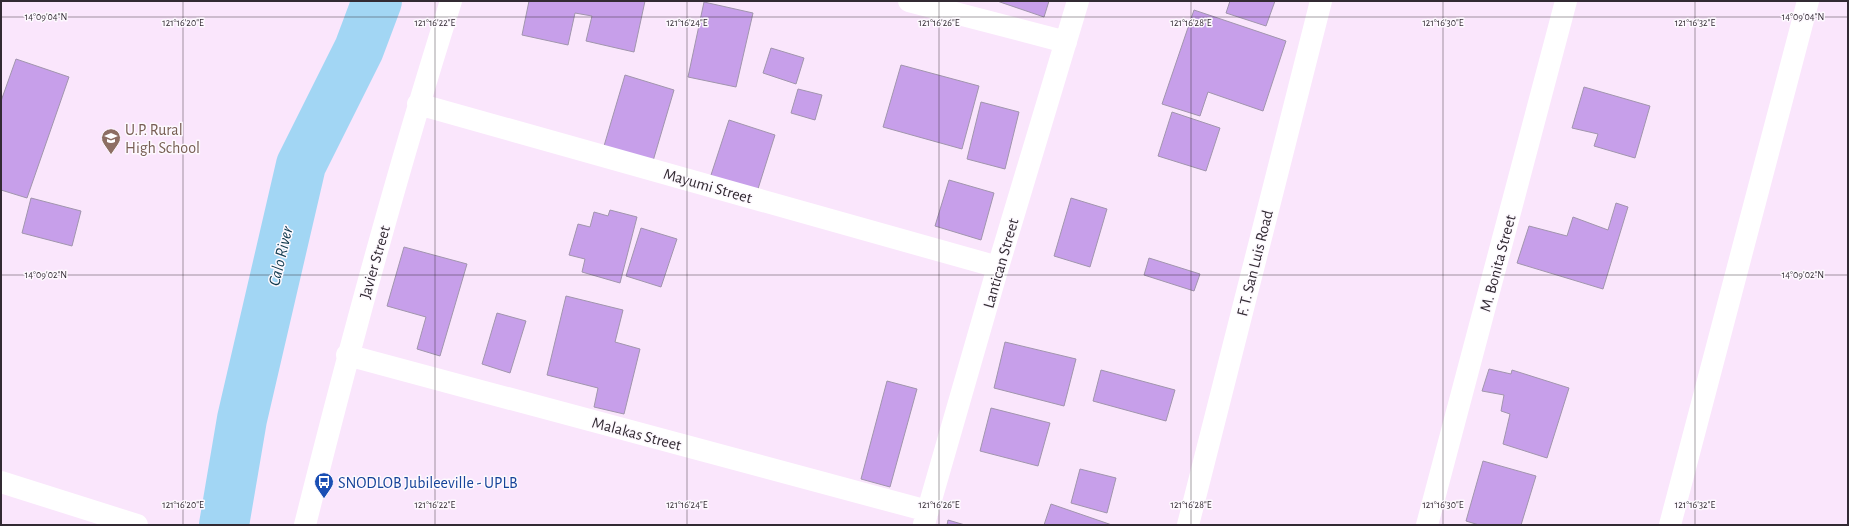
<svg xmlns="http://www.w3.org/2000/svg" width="1849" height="526" font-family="'Alegreya Sans',sans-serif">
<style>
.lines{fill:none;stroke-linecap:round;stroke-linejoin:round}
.river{stroke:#a2d6f4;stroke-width:50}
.building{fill:#c79fea;stroke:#a195ad}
.street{stroke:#fff;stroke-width:22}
.secondary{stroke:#fff;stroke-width:22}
.ticks{fill:none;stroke:#322a33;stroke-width:1;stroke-opacity:0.45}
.labels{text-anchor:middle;stroke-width:3;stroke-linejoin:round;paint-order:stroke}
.education-label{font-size:16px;fill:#785e54;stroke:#fdf9fe;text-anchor:start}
.street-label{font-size:16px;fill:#322a33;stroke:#fdf9fe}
.transit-label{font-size:16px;fill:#164399;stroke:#fdf9fe;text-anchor:start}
.water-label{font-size:17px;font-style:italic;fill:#0e384c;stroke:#fdf9fe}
.ticks-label{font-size:10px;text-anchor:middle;fill:#322a33;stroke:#fdf9fe;stroke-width:3;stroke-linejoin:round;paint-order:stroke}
</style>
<rect width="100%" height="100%" fill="#fae6fc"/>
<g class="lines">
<path class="river" d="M224,525l18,-106 59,-254 58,-116 18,-48"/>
</g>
<path class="building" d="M529,1h116l-11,51 -48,-11 6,-25 -17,-3 -7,32 -46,-10z
M997,1h52l-5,16z
M1230,1h45l-9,25 -40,-13z
M704,2l49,11 -17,74 -48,-10z
M1194,10l92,31 -23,70 -55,-19 -8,24 -38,-12z
M771,48l33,10 -8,26 -33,-11z
M16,59l53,18 -42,121 -26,-8v-89z
M901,65l78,21 -17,63 -79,-22z
M625,75l49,15 -21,71 -49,-15z
M1584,87l66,19 -15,52 -41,-12 4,-12 -26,-6z
M798,89l24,6 -7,25 -24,-7z
M981,102l38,10 -14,57 -38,-10z
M1172,112l48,16 -14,43 -48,-15z
M729,120l46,15 -18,57 -47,-14z
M949,180l45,13 -13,47 -46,-14z
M31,198l50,13 -9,35 -50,-13z
M1071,198l36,11 -17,58 -36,-11z
M1616,203l12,4 -25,82 -86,-26 12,-37 38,10 6,-19 35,13z
M610,210l27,7 -17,66 -38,-11 3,-13 -16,-4 9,-31 12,3 4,-15 14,4z
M641,228l36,11 -16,48 -35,-11z
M404,247l63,17 -27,92 -23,-7 9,-32 -39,-11z
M1149,258l51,16 -6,17 -50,-16z
M566,296l57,14 -8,32 25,7 -16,65 -30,-7 4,-19 -51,-13z
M497,313l29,8 -16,52 -28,-9z
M1005,342l71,17 -12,47 -70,-18z
M1489,369l22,5 1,-4 57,18 -22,70 -44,-14 7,-30 -9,-3 3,-16 -22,-4z
M1101,370l74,20 -9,31 -73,-20z
M887,381l30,8 -27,98 -29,-8z
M991,408l59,15 -12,43 -58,-15z
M1483,461l53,15 -15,49h-42l-13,-4z
M1080,469l36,9 -9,35 -36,-10z
M1051,504l61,21h-68z
M948,520l17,5h-18z"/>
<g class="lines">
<path class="street" d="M909,1l157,41
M418,104l580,163
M347,355l581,156
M924,524l74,-257 80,-266
M305,525c44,-176 91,-351 146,-524
M1427,525l139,-524
M1670,525l138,-524"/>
<path class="secondary" d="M1,482l136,43
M1188,525l133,-524"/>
</g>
<path class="ticks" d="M183,1v524M435,1v524M687,1v524M939,1v524M1191,1v524M1443,1v524M1695,1v524M1,17h1847M1,275h1847"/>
<defs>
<symbol id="school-pin" viewBox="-11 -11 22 30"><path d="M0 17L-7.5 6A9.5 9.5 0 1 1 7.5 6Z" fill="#8d6e63" stroke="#fdf9fe"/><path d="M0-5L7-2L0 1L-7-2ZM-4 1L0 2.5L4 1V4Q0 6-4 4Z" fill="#fff"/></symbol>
<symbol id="bus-pin" viewBox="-11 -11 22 30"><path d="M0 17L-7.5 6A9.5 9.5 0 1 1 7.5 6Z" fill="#1a4fb4" stroke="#fdf9fe"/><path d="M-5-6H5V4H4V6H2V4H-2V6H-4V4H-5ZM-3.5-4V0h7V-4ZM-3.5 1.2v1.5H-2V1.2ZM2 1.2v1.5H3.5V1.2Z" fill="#fff"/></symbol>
</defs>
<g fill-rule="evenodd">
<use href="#school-pin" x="100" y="127" width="22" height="30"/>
<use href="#bus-pin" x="313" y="471" width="22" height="30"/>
</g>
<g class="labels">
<g class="education-label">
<text x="125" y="135">U.P. Rural<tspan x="125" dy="18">High School</tspan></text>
</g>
<g class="street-label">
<text transform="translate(708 185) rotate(16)" y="6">Mayumi Street</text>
<text transform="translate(374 262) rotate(-74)" y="6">Javier Street</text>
<text transform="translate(1000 263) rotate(-74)" y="6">Lantican Street</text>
<text transform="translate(1254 263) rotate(-76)" y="6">F. T. San Luis Road</text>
<text transform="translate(1497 263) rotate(-75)" y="6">M. Bonita Street</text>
<text transform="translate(637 433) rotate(15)" y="6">Malakas Street</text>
</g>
<g class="transit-label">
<text x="338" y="488">SNODLOB Jubileeville - UPLB</text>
</g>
<g class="water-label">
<text transform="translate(280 256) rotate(-77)" y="6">Calo River</text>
</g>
</g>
<g class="ticks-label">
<text x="46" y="20">14°09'04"N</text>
<text x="1803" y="20">14°09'04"N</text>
<text x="183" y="26">121°16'20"E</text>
<text x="435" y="26">121°16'22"E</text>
<text x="687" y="26">121°16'24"E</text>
<text x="939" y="26">121°16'26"E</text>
<text x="1191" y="26">121°16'28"E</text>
<text x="1443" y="26">121°16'30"E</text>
<text x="1695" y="26">121°16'32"E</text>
<text x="46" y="278">14°09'02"N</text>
<text x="1803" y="278">14°09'02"N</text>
<text x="183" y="508">121°16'20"E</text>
<text x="435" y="508">121°16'22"E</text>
<text x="687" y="508">121°16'24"E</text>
<text x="939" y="508">121°16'26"E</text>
<text x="1191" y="508">121°16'28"E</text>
<text x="1443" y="508">121°16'30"E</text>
<text x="1695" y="508">121°16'32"E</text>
</g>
<rect width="1849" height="526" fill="none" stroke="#322a33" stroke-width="4"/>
</svg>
